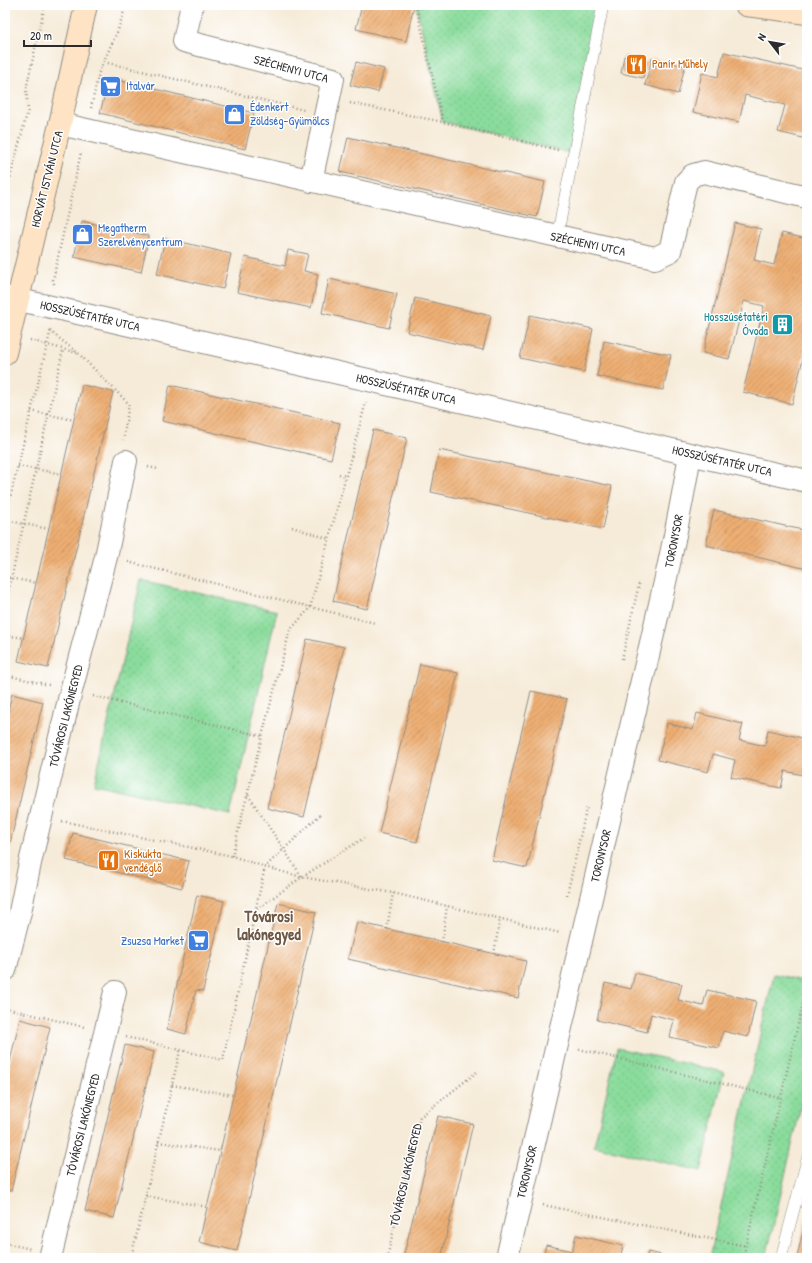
<svg xmlns="http://www.w3.org/2000/svg" width="812" height="1263" font-family="'Patrick Hand',sans-serif">
<style>
.park{fill:url(#park-dots);stroke:#5a8464}
.building{fill:url(#building-hatch)}
.lines{fill:none;stroke-linecap:round;stroke-linejoin:round}
.service-casing{stroke:#908b82;stroke-width:12}
.minor-casing{stroke:#908b82;stroke-width:24}
.secondary-casing{stroke:#908b82;stroke-width:24}
.path{stroke:#908b82;stroke-width:2.5;stroke-dasharray:1 3;stroke-linecap:butt}
.service{stroke:#fff;stroke-width:11}
.minor{stroke:#fff;stroke-width:22}
.secondary{stroke:#fee4c5;stroke-width:22}
.labels{text-anchor:middle;stroke-width:3;stroke-linejoin:round;paint-order:stroke}
.food-label{font-size:12px;fill:#c56008;stroke:#fff;text-anchor:start}
.street-label{font-size:12px;fill:#2b2b2b;stroke:#fff}
.shop-label{font-size:12px;fill:#366cbe;stroke:#fff;text-anchor:start}
.culture-label{font-size:12px;fill:#0d838f;stroke:#fff;text-anchor:end}
.district-label{font-size:16px;font-weight:bold;fill:#6f5944;stroke:#fff}
</style>
<defs>
<pattern id="park-dots" width="8" height="8" patternUnits="userSpaceOnUse"><rect width="8" height="8" fill="#8adc9c"/><path d="M2 2h.1M6 6h.1" fill="none" stroke="#77bd87" stroke-width="1.8" stroke-linecap="round"/></pattern>
<pattern id="building-hatch" width="6" height="6" patternUnits="userSpaceOnUse"><rect width="6" height="6" fill="#eeaf73"/><path d="M-1 1l2-2M0 6l6-6M5 7l2-2" fill="none" stroke="#c18f5f"/></pattern>
</defs>
<rect width="100%" height="100%" fill="#fff"/>
<filter id="ink" filterUnits="userSpaceOnUse"><feTurbulence type="fractalNoise" baseFrequency=".025" numOctaves="2"/><feDisplacementMap in="SourceGraphic" scale="8" xChannelSelector="R" yChannelSelector="G"/><feConvolveMatrix kernelMatrix="1 2 1 2 8 2 1 2 1" color-interpolation-filters="sRGB"/></filter>
<filter id="wash" filterUnits="userSpaceOnUse"><feTurbulence type="fractalNoise" baseFrequency=".012" numOctaves="4" result="noise"/><feDisplacementMap in="SourceGraphic" scale="16" xChannelSelector="R" yChannelSelector="G"/><feGaussianBlur stdDeviation="0.9" result="paint"/><feColorMatrix in="noise" values="0 0 0 0 0 0 0 0 0 0 0 0 0 0 0 0 0 1.4 0 .05"/><feComposite in="paint" operator="in"/></filter>
<g filter="url(#wash)">
<rect width="100%" height="100%" fill="#f6ebd8"/>
<path class="park" d="M416,5h187l-29,149 -131,-32z
M141,580l136,31 -47,204 -136,-31z
M774,974l33,8v98l-41,178h-57z
M617,1048l107,24 -23,99 -107,-25z"/>
<g id="blocks">
<path class="building" d="M362,5h52l-8,36 -50,-12z
M724,52l83,19v68l-29,-7 7,-27 -40,-10 -6,27 -46,-10 9,-39 16,4z
M624,56l23,6 -4,16 -22,-5z
M652,58l33,8 -7,28 -33,-9z
M356,62l28,7 -6,23 -28,-7z
M109,78l145,35 -9,36 -145,-36z
M348,137l197,45 -8,35 -197,-45z
M82,221l67,15 -8,36 -67,-15z
M735,223l26,6 -7,31 20,5 8,-32 25,6v103l-15,62 -49,-12 21,-86 -20,-5 -15,58 -26,-6z
M165,238l66,16 -8,35 -66,-15z
M288,250l20,4 -4,17 14,3 -7,34 -74,-16 8,-35 40,9z
M329,279l68,15 -8,34 -67,-15z
M415,298l76,18 -8,34 -76,-18z
M530,315l63,14 -9,43 -64,-14z
M604,341l67,14 -8,35 -66,-14z
M82,385l31,7 -65,276 -30,-7z
M170,385l170,38 -9,36 -169,-38z
M373,430l34,8 -40,171 -34,-8z
M439,450l173,36 -9,43 -172,-37z
M714,510l93,21v38l-101,-24z
M307,639l37,8 -40,170 -37,-9z
M420,664l38,9 -41,169 -38,-9z
M531,691l36,8 -40,169 -35,-8z
M12,694l31,8 -37,159 -1,-137z
M697,713l46,11 -4,16 26,6 3,-16 39,9v37l-22,-5 -4,17 -50,-11 4,-17 -22,-6 -5,18 -50,-12 9,-37 26,7z
M73,833l116,28 -7,27 -116,-28z
M197,895l27,6 -21,90 -7,-1 -10,44 -19,-5z
M278,903l38,9 -79,339 -38,-9z
M357,922l169,39 -8,37 -170,-39z
M635,973l47,11 -4,16 25,6 4,-16 49,11 -8,36 -25,-6 -4,17 -49,-11 4,-17 -23,-6 -4,18 -50,-12 8,-37 26,6z
M20,1019l30,8 -39,164 -6,-2v-107z
M125,1045l29,7 -40,166 -29,-7z
M438,1116l35,8 -32,134h-38z
M806,1218l1,40h-6l-4,-1z
M576,1235l47,11 -3,12h-77l3,-13 26,6z
M648,1252l23,5v1h-25z"/>
</g>
</g>
<g filter="url(#ink)">
<use href="#blocks" fill-opacity="0" stroke="#908b82" stroke-width="1"/>
<g class="lines">
<defs>
<path id="service" d="M557,237l46,-232
M781,1258l26,-98"/>
<path id="minor" d="M192,5l-8,36 149,38 -22,102
M60,124l595,134 15,-7 16,-69 7,-7 11,-3 103,25
M5,297l51,11 751,173
M5,970l15,-58 10,-49 41,-172 35,-134 20,-96
M50,1258l65,-266
M507,1258c39,-164 77,-328 115,-493 24,-103 51,-206 68,-311"/>
<path id="secondary" d="M746,5l61,8
M5,353l55,-229 26,-119"/>
</defs>
<use href="#service" class="service-casing"/>
<use href="#minor" class="minor-casing"/>
<use href="#secondary" class="secondary-casing"/>
<path class="path" d="M416,5l27,117
M104,62l200,48
M350,103l93,19 115,28
M91,108l8,-36 19,-42 8,-25
M5,197l23,-87 -2,-21 19,-84
M54,284l-1,-4 28,-128
M50,331l29,23 50,50 -6,36
M30,340l47,13
M31,411l43,9
M18,466l44,8
M148,467l10,2
M339,474l6,2
M5,519l46,-190
M5,520l44,9
M292,527l37,12
M128,562l247,61
M5,577l31,6
M5,606l58,-256
M5,635l19,3
M622,659l17,-75
M5,675l44,10
M93,696l169,40
M248,795l54,82
M62,821l170,35 33,11 37,10 91,16 167,40
M232,856l30,-120 28,-106 20,-22 56,-206
M567,895l20,-89
M257,909l45,-32 62,-39
M387,929l6,-36
M442,942l5,-36
M494,954l6,-36
M5,1008l79,19
M126,1037l97,23 42,-193 55,-52
M579,1049l202,49
M172,1085l61,10
M158,1142l62,9
M146,1196l62,11
M543,1205l203,41
M5,1243l26,6
M131,1258l49,-207
M387,1258l33,-141 58,-46
M743,1258l64,-272"/>
<use href="#service" class="service"/>
<use href="#minor" class="minor"/>
<use href="#secondary" class="secondary"/>
</g>
</g>
<defs>
<symbol id="restaurant-square" viewBox="-11 -11 22 22"><rect x="-9" y="-9" width="18" height="18" rx="4" fill="#e8710a" stroke="#fff"/><path d="M-5-6h1v4h1v-4h1v4h1v-4h1v5L-1.5 .5V6h-2V.5L-5-1ZM5-6V6H3V1.5H1.5Q1.5-4 5-6Z" fill="#fff"/></symbol>
<symbol id="supermarket-square" viewBox="-11 -11 22 22"><rect x="-9" y="-9" width="18" height="18" rx="4" fill="#3f7fe0" stroke="#fff"/><path d="M-6-5.5h2.5l.6 2H6L4.5 2H-2.5L-4.4-4H-6ZM-1.5 3.2a1.3 1.3 0 1 0 .1 0ZM3 3.2a1.3 1.3 0 1 0 .1 0Z" fill="#fff"/></symbol>
<symbol id="shop-square" viewBox="-11 -11 22 22"><rect x="-9" y="-9" width="18" height="18" rx="4" fill="#3f7fe0" stroke="#fff"/><path d="M-5-2.5h2.3a2.7 3.5 0 0 1 5.4 0H5L5.5 6h-11ZM-1.5-2.5h3a1.5 2.3 0 0 0-3 0Z" fill="#fff"/></symbol>
<symbol id="building-square" viewBox="-11 -11 22 22"><rect x="-9" y="-9" width="18" height="18" rx="4" fill="#0f9aa8" stroke="#fff"/><path d="M-4-6H4V6H1V3H-1V6H-4ZM-2.5-4.3h1.7v1.8h-1.7ZM.8-4.3h1.7v1.8H.8ZM-2.5-1h1.7V.8h-1.7ZM.8-1h1.7V.8H.8Z" fill="#fff"/></symbol>
</defs>
<g fill-rule="evenodd">
<use href="#restaurant-square" x="624" y="52" width="25" height="25"/>
<use href="#supermarket-square" x="98" y="74" width="25" height="25"/>
<use href="#shop-square" x="222" y="102" width="25" height="25"/>
<use href="#shop-square" x="70" y="222" width="25" height="25"/>
<use href="#building-square" x="770" y="312" width="25" height="25"/>
<use href="#restaurant-square" x="96" y="848" width="25" height="25"/>
<use href="#supermarket-square" x="186" y="928" width="25" height="25"/>
</g>
<g class="labels">
<g class="food-label">
<text x="652" y="68">Panír Műhely</text>
<text x="124" y="858">Kiskukta<tspan x="124" dy="14">vendéglő</tspan></text>
</g>
<g class="street-label">
<text transform="translate(291 69) rotate(15)" y="4">SZÉCHENYI UTCA</text>
<text transform="translate(47 179) rotate(-76)" y="4">HORVÁT ISTVÁN UTCA</text>
<text transform="translate(588 244) rotate(12)" y="4">SZÉCHENYI UTCA</text>
<text transform="translate(90 316) rotate(13)" y="4">HOSSZÚSÉTATÉR UTCA</text>
<text transform="translate(406 389) rotate(13)" y="4">HOSSZÚSÉTATÉR UTCA</text>
<text transform="translate(722 461) rotate(13)" y="4">HOSSZÚSÉTATÉR UTCA</text>
<text transform="translate(674 541) rotate(-79)" y="4">TORONYSOR</text>
<text transform="translate(66 716) rotate(-76)" y="4">TÓVÁROSI LAKÓNEGYED</text>
<text transform="translate(601 856) rotate(-77)" y="4">TORONYSOR</text>
<text transform="translate(83 1125) rotate(-76)" y="4">TÓVÁROSI LAKÓNEGYED</text>
<text transform="translate(527 1172) rotate(-77)" y="4">TORONYSOR</text>
<text transform="translate(406 1175) rotate(-77)" y="4">TÓVÁROSI LAKÓNEGYED</text>
</g>
<g class="shop-label">
<text x="126" y="90">Italvár</text>
<text x="250" y="111">Édenkert<tspan x="250" dy="14">Zöldség-Gyümölcs</tspan></text>
<text x="98" y="232">Megatherm<tspan x="98" dy="14">Szerelvénycentrum</tspan></text>
<text x="184" y="945" text-anchor="end">Zsuzsa Market</text>
</g>
<g class="culture-label">
<text x="768" y="321">Hosszúsétatéri<tspan x="768" dy="14">Óvoda</tspan></text>
</g>
<g class="district-label">
<text x="269" y="922">Tóvárosi<tspan x="269" dy="18">lakónegyed</tspan></text>
</g>
</g>
<rect width="812" height="1263" fill="none" stroke="#fff" stroke-width="20"/>
<g transform="translate(770 42) rotate(301)" stroke="#ffffff" stroke-width="3" paint-order="stroke">
<path d="M0-3L7 15L0 10L-7 15Z" fill="#2b2b2b"/>
<text y="-6" font-size="11" font-weight="bold" text-anchor="middle" fill="#2b2b2b">N</text>
</g>
<path d="M24 40v6h67v-6" fill="none" stroke="#2b2b2b" stroke-width="2"/>
<text x="30" y="40" font-size="12" fill="#2b2b2b" stroke="#ffffff" stroke-width="3" paint-order="stroke">20 m</text>
</svg>
